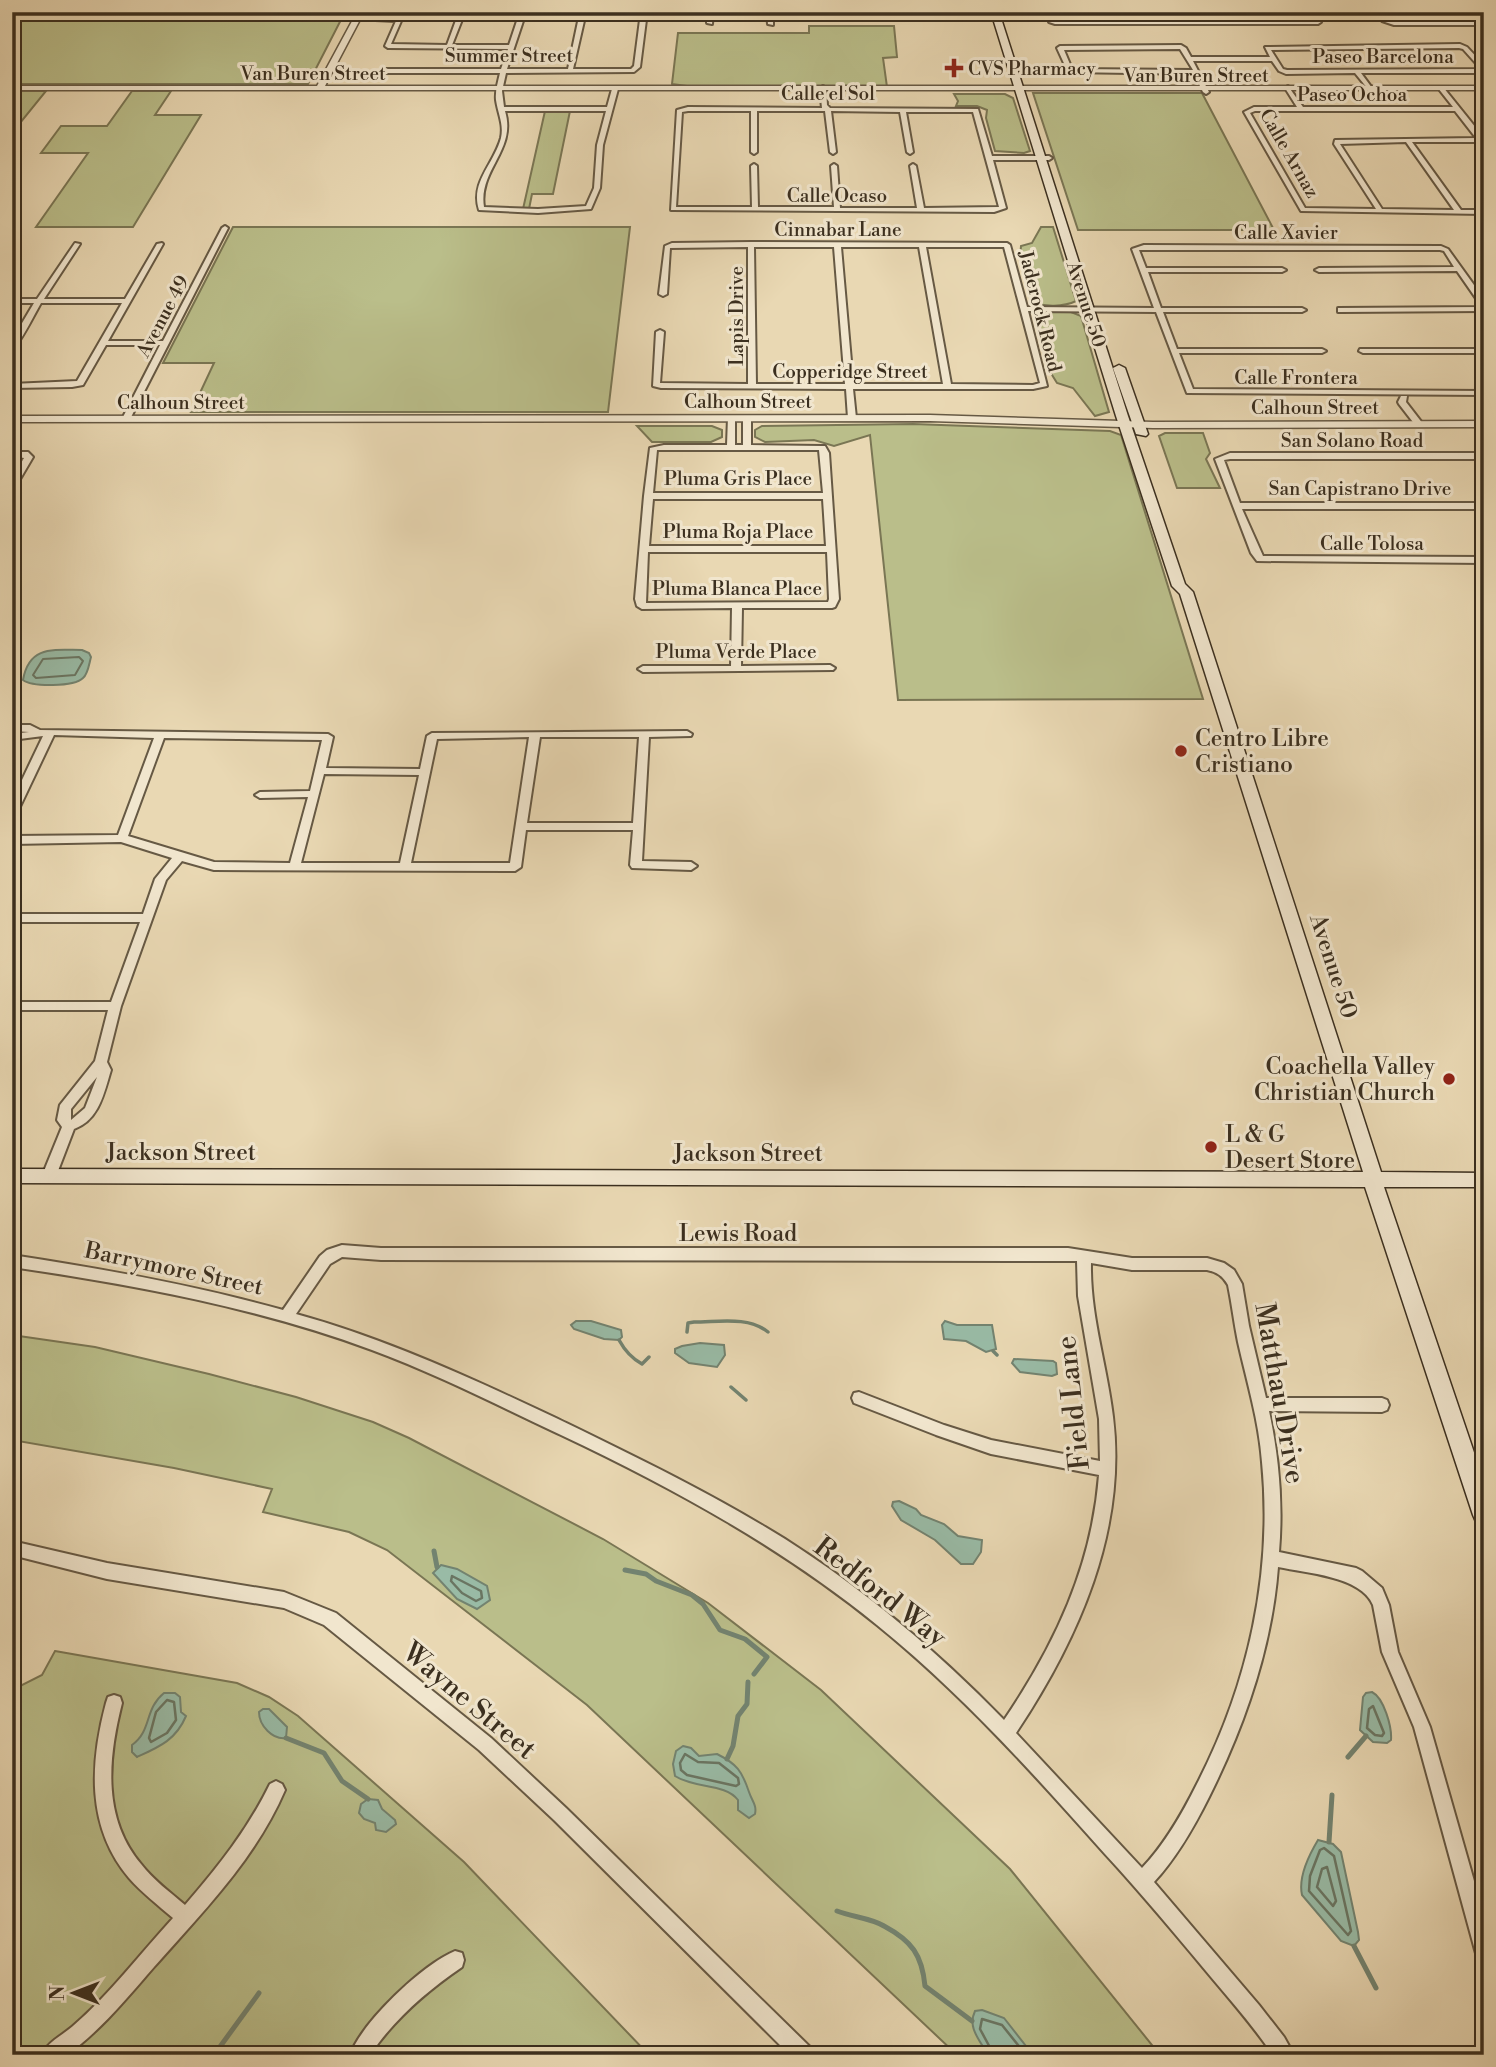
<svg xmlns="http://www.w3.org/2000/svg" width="1496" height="2067" font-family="'Libre Bodoni',serif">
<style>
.green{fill:#babe8a;stroke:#7a7654;stroke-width:2}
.water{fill:#99bba6;stroke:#738370;stroke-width:2}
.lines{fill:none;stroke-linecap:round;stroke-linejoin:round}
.shore-far1{stroke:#6a7562;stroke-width:2}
.shore{stroke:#6a7562;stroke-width:2.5}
.stream-far1{stroke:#738370;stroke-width:3.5}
.stream{stroke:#738370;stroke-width:5}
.minor-casing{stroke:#665944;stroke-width:4}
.tertiary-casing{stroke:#665944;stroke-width:3}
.secondary-casing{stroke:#3b2f1f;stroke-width:3}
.minor{fill:#f1e6ce;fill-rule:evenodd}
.tertiary{fill:#f1e6ce;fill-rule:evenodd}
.secondary{fill:#f1e6ce;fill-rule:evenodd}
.poi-dot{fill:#8f2418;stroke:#f1e6ce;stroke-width:2.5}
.labels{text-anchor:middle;stroke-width:6;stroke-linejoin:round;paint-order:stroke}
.far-street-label{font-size:19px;fill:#3b2f1f;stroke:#f1e6ce}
.far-poi-label{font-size:19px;fill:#3b2f1f;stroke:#f1e6ce;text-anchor:start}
.poi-label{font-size:23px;fill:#3b2f1f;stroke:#f1e6ce;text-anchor:start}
.street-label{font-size:23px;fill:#3b2f1f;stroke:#f1e6ce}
.near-street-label{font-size:28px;fill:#3b2f1f;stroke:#f1e6ce}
</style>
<rect width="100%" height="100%" fill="#e9d8b3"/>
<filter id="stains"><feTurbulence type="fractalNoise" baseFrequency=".00286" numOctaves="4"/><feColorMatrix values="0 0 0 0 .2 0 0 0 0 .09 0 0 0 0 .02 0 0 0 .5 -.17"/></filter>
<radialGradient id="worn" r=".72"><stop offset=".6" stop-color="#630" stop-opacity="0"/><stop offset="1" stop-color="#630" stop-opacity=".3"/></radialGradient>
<path class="green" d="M12,12h333l-37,72h-296z
M809,26h85l3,31 -14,1 4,29 -200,-1 -15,-2 6,-51h131z
M12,91h34l-34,42z
M132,91h39l-16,24h46l-68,112h-97l52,-74h-47l20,-27h46z
M1033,93h169l72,137h-196z
M954,94h51l8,4 17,53 -6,2 -29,-2 -9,-33 1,-8 -10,-4h-21l2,-5z
M545,111h25l-17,83h-21l-3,15h-6z
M233,227h397l-22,185h-417l23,-49h-51z
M1041,227h12l23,74c-12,6 -32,6 -45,1l-11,-44 1,-12 11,-3z
M1040,312h31l10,4 28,96 -14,4 -22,-28 -16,-5 -8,-13 -15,-55z
M913,424l197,7 11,4 82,264 -305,1 -28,-265 -36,11 -20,-6 -49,2 -10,-5v-7l7,-4z
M637,426h75l10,4v7l-11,5h-59z
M1165,433h38l7,20 -4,6 14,29h-43l-18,-52z
M12,1335l83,12 114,27 87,23 77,25 36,16 194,101 105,64 113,87 189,179 150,186h-203l-370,-350 -200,-155 -38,-18 -86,-20 9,-23 -98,-21 -162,-28z
M55,1651l182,32 32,14 29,19 166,146 185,193h-637v-365l30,-15z"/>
<path class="water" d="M82,650l7,3 2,4c-2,7 -3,17 -8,21 -9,9 -51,9 -60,2 6,-35 31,-30 59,-30z
M576,1321h15l30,9 1,7 -3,3 -15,-1 -30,-10 -3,-4z
M945,1321l12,4h35l4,24 -10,3 -20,-11 -22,-2 -2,-14z
M700,1343l24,2 1,10 -8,12 -28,-4 -14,-10v-4l7,-3z
M1014,1359l39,2 3,2 1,11 -5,2 -32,-4 -8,-9z
M899,1501l17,8 5,6 23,9 14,12 24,4 -1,12 -8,12h-12l-26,-24 -34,-20 -9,-14 1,-4z
M441,1565l16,4 30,17 3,14 -13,9 -20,-10 -24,-26z
M1372,1692c12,6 20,35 19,48l-4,3 -14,-1 -13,-12 3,-33 3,-4z
M164,1693h11l5,4 1,15 5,4c-10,24 -27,31 -49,41l-5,-5v-7c20,-14 12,-36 32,-52z
M263,1709h6l18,18 -1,11c-13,2 -27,-12 -27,-26z
M683,1746l8,2 8,8 18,-2c20,10 25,17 32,38 3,9 8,13 6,22l-6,4 -11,-8v-10c-13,-17 -43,-11 -63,-24l-2,-12 3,-13z
M368,1799l10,1 4,9 13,11 1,4 -10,8 -10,-2 -1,-7 -11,-4 -5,-6 2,-9z
M1318,1840l15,4 8,8 17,80 1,8 -5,6 -13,-5 -39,-46c-4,-18 7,-40 16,-55z
M982,2010l22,8 29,37h-45c-8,-15 -21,-27 -13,-44z"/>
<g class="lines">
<path class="shore-far1" d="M79,657l4,4 -8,14 -39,3 -3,-3 10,-16z"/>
<path class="shore" d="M452,1576l29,15 1,7 -6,3 -14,-8 -11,-12z
M167,1700l7,2 2,18 -9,13 -16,9 -2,-4 7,-26z
M1373,1706l11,27 -2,3 -7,-1 -8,-7 2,-19z
M685,1754l13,8 21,1 19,15 1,6 -3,2 -49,-11 -6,-5 -1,-7z
M1324,1848l10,8 17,75 -3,4 -39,-44 1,-15 10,-26z
M1327,1867l9,34 -3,5 -16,-19 5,-18z
M994,2055l-14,-26 2,-10 20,6 24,30"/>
<path class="stream-far1" d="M687,1332l1,-9 6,-1c25,0 54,-6 74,10
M619,1340c6,11 12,18 23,24l7,-7
M993,1351l4,4
M731,1387l15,13"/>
<path class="stream" d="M434,1551l3,16
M625,1570l21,4 10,7 36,14 11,9 17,26 25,9 22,18 -13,17
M286,1738l38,15 18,28 26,18
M1348,1757l18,-21
M727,1759l6,-13 5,-30 9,-12 1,-22
M1329,1842l3,-47
M837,1911c15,6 34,7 47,15 28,15 38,29 41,60l47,35
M1354,1946l22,42
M214,2055l45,-62"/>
<defs>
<path id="minor" d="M399,12h6l-14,32 56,1 12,-33h6l-13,33h57l11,-33h6l-19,57h61l12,-57h6l-13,57h58l3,-3 7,-54h6l-7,55 -6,5 -128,1 -4,18 2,16h103l5,-18 3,-2 3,2 -15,56 -3,43 -9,21 -53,4 -59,-3c-9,-28 15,-46 22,-72 3,-14 -3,-24 -5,-38 -1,-9 2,-18 4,-27h-117l-3,-2 3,-2h118l7,-20 -120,-1 -3,-2 11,-25 -42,-2 43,-2zM505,111h101l-9,34 -3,43 -8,18 -48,3 -54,-2c-6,-37 33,-57 21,-96z
M707,12h6l-1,12 -5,-1z
M767,12h6v13l-5,-1z
M827,12h6v6h-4z
M887,12h6v5h-4z
M948,12h6v5h-4z
M1045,12h6l4,8h259l-4,-8h6l5,10 -3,2h-263l-6,-2z
M1376,12h5l5,7 8,2h90v4h-90l-12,-4z
M1460,44l7,3 17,18v8h-123l14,19 -3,2 -17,-21 -69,1 -7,-3 -7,-10h-79l16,31 -3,2 -3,-2 -9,-18 -126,-2 -11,-24 3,-2 121,-1 5,3 5,9h79l-5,-10zM1459,48l4,1 18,20 -194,1 -4,-1 -12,-19zM1180,49l13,21 -121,-1 -8,-19z
M823,86l3,2 1,17 3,3 148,1 14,47h57l3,2 -3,2h-56l13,48 -12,4 -323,-2 6,-100 11,-3 134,1 -2,-20zM688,111h63v41l3,2 3,-2v-41h68l5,41 3,2 3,-2 -5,-41 69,1 7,40 3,2 3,-2 -7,-40h67l26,95 -75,1 -8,-42 -3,-2 -3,2 7,42h-77l-3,-42 -3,-2 -3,2 3,41h-76l-1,-41 -3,-2 -3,2 1,41h-76l6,-95z
M1288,86l15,21h150l-15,-19 5,-1 41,51v8l-5,-4h-67l49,68h23v4l-183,-3 -57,-99 10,-5h43l-12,-19zM1255,111h200l21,27 -141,2 -1,4 42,65 -71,-1 -55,-95zM1406,142l48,68 -72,-1 -42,-65z
M225,226l3,2 -99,193 -7,-2 38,-74h-54l-23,40 -11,2 -60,1v-4l65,-3 45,-78h-81c-7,12 -21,41 -29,47v-10l22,-37h-22v-4h25l38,-56 5,1 -36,55h81l32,-55 5,-1 1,1 -55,97h55l59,-113z
M751,242l256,1 3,2 17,62 127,1 -22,-59 12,-4 297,1 7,3 36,50v12l-143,1h-3v-4l144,-1 -25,-36 -138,1 -4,-2 4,-2 135,-1 -10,-16 -4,-1h-301l7,18h136l4,2 -4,2h-134l13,36h141l4,2 -4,2h-139l14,37h145l4,2 -4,2h-143l14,36 291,2v4l-297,-2 -31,-81 -128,-1 19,75 -14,3h-180l3,29 -4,2 -4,-2 -2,-29 -185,-1 -8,-2 3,-54 4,-2 4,2 -4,51 88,1v-137l-78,1 -3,46 -4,2 -4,-2 6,-48 7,-3zM754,247h80l11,137h-89zM841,247h78l24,137h-90zM926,247h78l36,136 -7,2 -82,-1z
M1360,349h124v4h-121l-4,-2z
M1401,396h6l-1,6 17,22 -1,2h-6l-17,-22 -1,-2z
M728,417l7,2v26h8v-26l4,-2 4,2v26l71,1h3l4,7 10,146 -4,8 -3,1h-90l-1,58 89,-1 5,3 -2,2 -190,2 -5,-3 5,-3h88l1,-58 -90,1 -5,-3 -2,-7 9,-103 6,-48 14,-3h63zM657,450h162l4,43h-170zM653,499h170l3,47h-177zM648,552h179l2,47 -1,3 -182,1z
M12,452h16l5,5 -17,29 -4,3v-11l12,-20 -12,-2z
M1230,453h254v6h-254l-6,1 16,43h244v6h-242l21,47 221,1v6l-227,-2 -6,-8 -36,-94z
M12,725h18l10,5 288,4 5,3 -7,31 94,1 7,-33 5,-3 255,-2 5,3 -1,2 -42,1 -7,124 49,1 6,4 -6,4 -59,-2 -2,-3 3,-35h-107l-5,37 -6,4 -301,-1 -32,-9 -16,19 -45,126 -14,56 4,8c-7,23 -12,50 -37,59l-18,47 -2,4h-10l-2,-4 20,-49 -5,-7 3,-15 35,-44 13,-51h-96v-8h99l29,-80h-128v-8h131l12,-35 17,-21 -51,-16 -109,2v-8l106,-1 36,-97 -100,-3 -37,78 -5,3v-15l31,-65 -31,4v-6l17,-2 -17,-1zM529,737l-19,126h-99l26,-124zM540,737h99l-6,86h-106zM164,738l158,2 -12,51 -50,1 -5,3 5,3 48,-1 -18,66 -76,-1 -86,-26zM324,774l95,1 -19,88h-99zM97,1077l-12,31 -14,12v-11z
M342,1245l39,3h687l64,10h75l17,5 10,7 8,14 7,42 17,72h116l5,2 2,5 -2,5 -5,2 -113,-1c10,46 14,94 10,141l77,16 6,3 20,17 7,17 9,47 32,75 54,189v43l-7,-2 -2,-7 -61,-223 -32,-75 -9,-47c-12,-29 -67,-32 -95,-38 -6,80 -33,158 -69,230 -15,30 -32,60 -55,85l105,123 25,32 10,18h-21c-19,-28 -41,-53 -62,-78 -35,-42 -69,-83 -106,-123 -71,-80 -144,-161 -228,-229 -96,-78 -204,-137 -316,-190 -62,-29 -124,-61 -189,-85 -116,-43 -238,-65 -360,-83v-12c92,14 182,30 271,55l37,-54 7,-6zM342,1257l39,3 696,1 1,35 21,123 1,42 -109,-21 -47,-15 -85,-33 -5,1 -2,5 2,5 82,32 55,19 108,21c-7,91 -44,170 -95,245 -66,-68 -139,-130 -219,-181 -74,-46 -151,-83 -229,-121 -85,-40 -169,-79 -260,-104l34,-50zM1091,1263l41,7h75c10,2 16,6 21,15 4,19 6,38 10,57 9,40 21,79 24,120 11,112 -14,223 -65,322 -15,30 -32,60 -55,84l-126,-135c62,-93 111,-202 97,-316 -6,-52 -23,-101 -22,-154z
M12,1541l95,22 177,29 52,21 155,125 75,70 245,240 2,7h-23l-236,-235 -75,-70 -155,-125 -40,-17 -177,-29 -95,-24z
M114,1695l6,2 2,6c-14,55 -20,115 19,161 12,16 29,28 44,41 33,-38 63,-76 85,-121l6,-3 6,3 3,6c-29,68 -82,122 -131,177 -27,31 -53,63 -87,88h-25c5,-13 21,-20 31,-29 37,-32 67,-72 100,-108 -15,-13 -31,-25 -44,-40 -43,-51 -39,-115 -23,-175l2,-6z
M455,1951l7,2 2,7 -2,7c-35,24 -68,52 -92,88h-20c13,-34 72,-90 105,-104z"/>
<path id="tertiary" d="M357,12h7l-39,74h1159v4h-1472v-4h305z
M930,415l223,7 331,-1v6l-331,1 -223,-7 -918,1v-6z"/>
<path id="secondary" d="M991,12h8l129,404 57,168 8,8 188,580 103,1v14h-100l100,295v43l-8,-3 -3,-7 -108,-328 -1353,-4v-14l1351,3 -183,-578 -8,-8 -56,-170z
M1119,365l6,3 23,66 -2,2 -10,-2 -23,-66z"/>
</defs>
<use href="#minor" class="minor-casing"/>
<use href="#tertiary" class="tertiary-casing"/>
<use href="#secondary" class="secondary-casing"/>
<use href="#minor" class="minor"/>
<use href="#tertiary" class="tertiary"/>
<use href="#secondary" class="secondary"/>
</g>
<g class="poi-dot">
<path d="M950.5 57.5h7v7h7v7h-7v7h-7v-7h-7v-7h7z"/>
<circle cx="1181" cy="751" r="7"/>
<circle cx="1449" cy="1079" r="7"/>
<circle cx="1211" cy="1147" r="7"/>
</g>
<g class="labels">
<g class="far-street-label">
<text x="509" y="62">Summer Street</text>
<text x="1383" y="63">Paseo Barcelona</text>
<text x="313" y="80">Van Buren Street</text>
<text x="1196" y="82">Van Buren Street</text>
<text x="828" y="100">Calle el Sol</text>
<text x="1352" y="101">Paseo Ochoa</text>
<text transform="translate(1290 153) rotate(60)" y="7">Calle Arnaz</text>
<text x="837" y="202">Calle Ocaso</text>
<text x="838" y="236">Cinnabar Lane</text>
<text x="1286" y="239">Calle Xavier</text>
<text transform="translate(1087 304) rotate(72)" y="7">Avenue 50</text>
<text transform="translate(1041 311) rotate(76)" y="7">Jaderock Road</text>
<text transform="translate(162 316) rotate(-62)" y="7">Avenue 49</text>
<text transform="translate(736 316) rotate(-90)" y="7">Lapis Drive</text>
<text x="850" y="378">Copperidge Street</text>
<text x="1296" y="384">Calle Frontera</text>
<text x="748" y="408">Calhoun Street</text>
<text x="181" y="409">Calhoun Street</text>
<text x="1315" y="414">Calhoun Street</text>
<text x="1352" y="447">San Solano Road</text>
<text x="738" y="485">Pluma Gris Place</text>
<text x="1360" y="495">San Capistrano Drive</text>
<text x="738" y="538">Pluma Roja Place</text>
<text x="1372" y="550">Calle Tolosa</text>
<text x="737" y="595">Pluma Blanca Place</text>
<text x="736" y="658">Pluma Verde Place</text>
</g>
<g class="far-poi-label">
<text x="968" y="75">CVS Pharmacy</text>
</g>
<g class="poi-label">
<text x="1195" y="746">Centro Libre<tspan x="1195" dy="26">Cristiano</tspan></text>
<text x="1435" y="1074" text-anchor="end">Coachella Valley<tspan x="1435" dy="26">Christian Church</tspan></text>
<text x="1225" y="1142">L &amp; G<tspan x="1225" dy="26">Desert Store</tspan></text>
</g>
<g class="street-label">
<text transform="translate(1334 966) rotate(72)" y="8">Avenue 50</text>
<text x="181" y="1160">Jackson Street</text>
<text x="748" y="1161">Jackson Street</text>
<text x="738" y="1241">Lewis Road</text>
<text transform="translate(174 1268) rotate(12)" y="8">Barrymore Street</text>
</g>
<g class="near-street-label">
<text transform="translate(1281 1393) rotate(80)" y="10">Matthau Drive</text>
<text transform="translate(1072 1403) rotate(-96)" y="10">Field Lane</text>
<text transform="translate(881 1591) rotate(38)" y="10">Redford Way</text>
<text transform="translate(470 1700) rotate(40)" y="10">Wayne Street</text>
</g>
</g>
<rect width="1496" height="2067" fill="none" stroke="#e9d8b3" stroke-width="42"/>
<rect x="14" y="14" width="1468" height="2039" fill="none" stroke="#3b2f1f" stroke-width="3.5"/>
<rect x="21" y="21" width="1454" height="2025" fill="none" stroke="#3b2f1f" stroke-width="2"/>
<g transform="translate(74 1993) rotate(270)" stroke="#f1e6ce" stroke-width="5" paint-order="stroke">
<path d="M0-5L12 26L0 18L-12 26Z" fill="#3b2f1f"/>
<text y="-10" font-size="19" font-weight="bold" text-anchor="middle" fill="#3b2f1f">N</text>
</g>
<rect width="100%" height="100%" filter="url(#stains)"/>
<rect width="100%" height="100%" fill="url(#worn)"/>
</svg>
